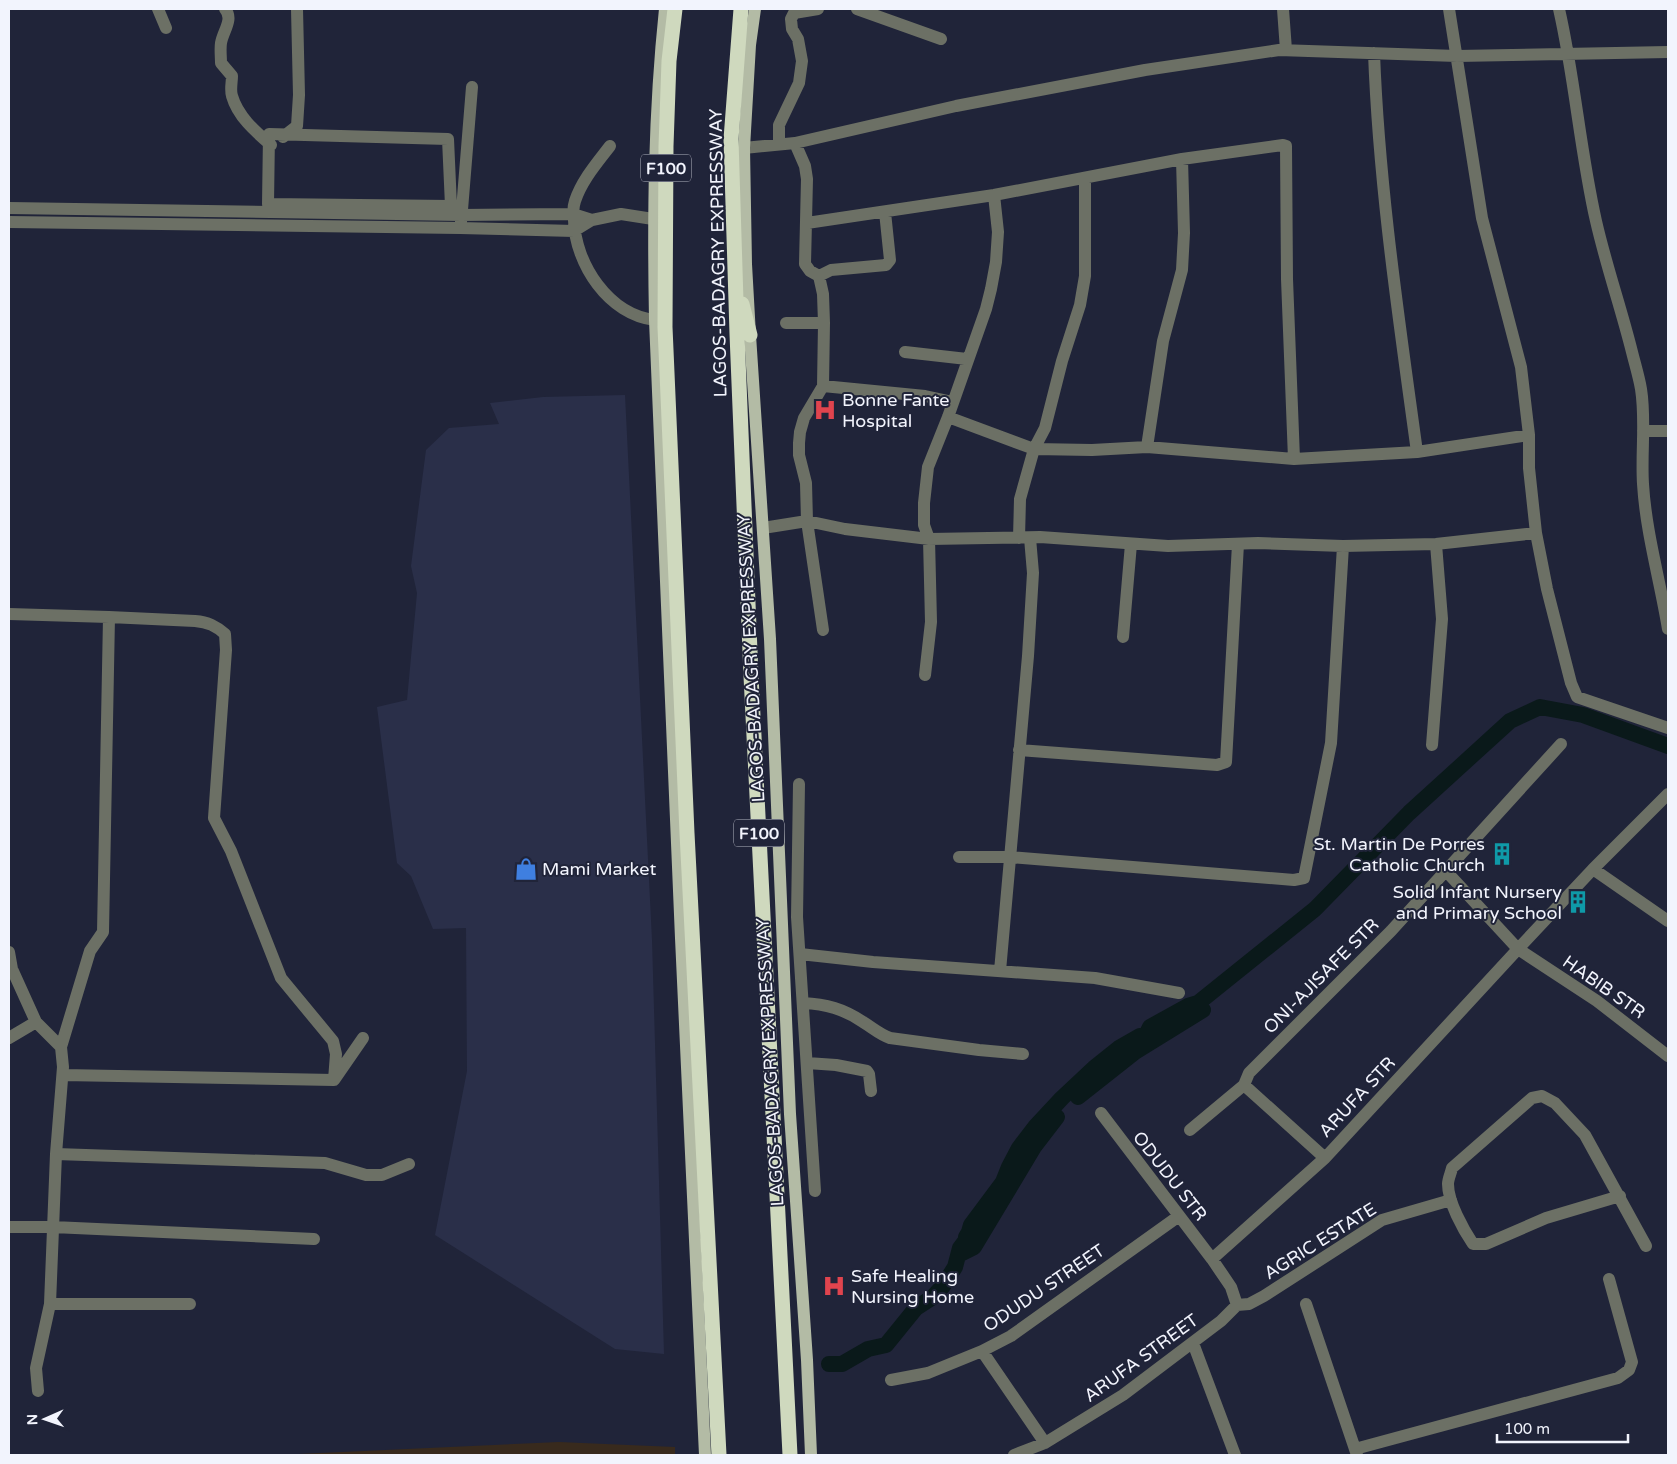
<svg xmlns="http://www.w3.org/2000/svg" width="1677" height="1464" font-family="'Varela Round',sans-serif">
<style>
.built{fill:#2a2f49}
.industrial{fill:#382a1d}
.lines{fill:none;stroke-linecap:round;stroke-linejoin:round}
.river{stroke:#0a191a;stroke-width:16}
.minor{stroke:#6c7065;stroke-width:12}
.major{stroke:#b3bba5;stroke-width:12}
.highway{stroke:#cfd9be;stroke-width:15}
.labels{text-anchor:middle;stroke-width:4;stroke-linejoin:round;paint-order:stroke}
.shield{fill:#202439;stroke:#b3b6c2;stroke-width:1}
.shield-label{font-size:16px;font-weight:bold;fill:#f2f4fd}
.street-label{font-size:18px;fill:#f2f4fd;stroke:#202439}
.poi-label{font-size:18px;fill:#f2f4fd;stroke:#202439;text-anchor:start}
</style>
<rect width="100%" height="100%" fill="#202439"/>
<path class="built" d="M625,395l27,545 12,414 -49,-5 -180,-114 32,-164 -1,-143 -33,1 -22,-53 -14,-13 -20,-156 30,-7 10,-107 -6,-27 15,-116 23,-22 50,-4 -9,-21 53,-6z"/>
<path class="industrial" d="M559,1442l116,5v8h-398z"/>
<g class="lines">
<path class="river" d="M1078,1097l57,-45 68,-42
M962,1253l12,-6 60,-100 23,-30
M829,1364h13l26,-15 18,-4 30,-37 17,-11 10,-11 12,-19 5,-19 6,-8v-3l3,-5 2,-7 32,-43 6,-15 10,-19 16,-21 27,-29 32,-30 25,-20 21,-12 5,1 5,-10 38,-21 10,-3 117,-94 94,-96 101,-92 30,-14 43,8 85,31"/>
<path class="minor" d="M158,9l8,19
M225,9c9,10 -2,22 -4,34 -1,6 0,14 0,20l11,13c0,6 -2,14 0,20 6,21 24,36 39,49
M857,9l84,30
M1283,9l3,41
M1449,9l33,209 39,149 8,68v33l7,65 11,56 24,94 6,14 91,31
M1559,9c16,70 21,142 37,212 10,44 25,87 36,131 3,12 7,25 9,37 5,31 0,63 2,95 3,49 17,96 25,145
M1374,53c5,134 25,267 43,399
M269,134l179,5 3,67 -183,-2z
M283,137l14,-11 2,-31 -2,-86
M795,143l10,23 2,13 -2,85 5,7 9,5 4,18 1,29 -1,63 -19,32 -4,14 -1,11v12l7,28 1,38 16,109
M779,144v-19l20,-42 3,-22 -4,-22 -6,-10 -1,-10 3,-6 24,-4
M610,146c-13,17 -28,34 -35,55 -2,6 -2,13 -1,19 1,44 35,95 81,100
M744,148l51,-5 161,-37 189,-36 134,-20 178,6 211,-4
M9,208l452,7 112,-1 19,6
M9,222l451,6 114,3 18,-11 29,-6 32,5
M461,222l11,-135
M807,223l187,-28 188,-36 101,-14 3,1 1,133 7,180
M819,276l12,-6 55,-5 4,-5 -5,-48
M786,323h38
M905,352l62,7
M823,386l102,10 28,6
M948,417l86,32 58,1 55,-3 147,12 123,-7 112,-17
M1643,431h25
M1147,447l16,-106 19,-71 2,-37 -2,-74
M763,528l44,-7 38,8 84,10 111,-2 128,9 90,-3 85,3 93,-2 100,-11
M1019,538l1,-39 14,-50 11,-21 17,-67 18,-56 5,-29v-98
M9,614l100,3 86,4c13,1 21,5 30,13l1,16 -12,168 17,33 50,127 52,63 3,13 -2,26
M1123,637l8,-93
M925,675l6,-53 -2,-83 -5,-14v-22l4,-36 20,-50 38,-108 5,-20 5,-27 2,-30 -4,-37
M1432,745l10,-126 -6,-75
M1019,750l198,15 9,-3 12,-218
M799,784l-2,133 18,274
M959,857h50l285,23 10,-2 27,-135 12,-197
M1593,869l75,52
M1445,870l73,79 79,52 71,55
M9,952l3,17 24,53 25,25 2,20 -7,87 -6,150 -14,64 2,23
M800,954l73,8 222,16 84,15
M1000,971l28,-315 5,-83 -3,-35
M803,1003c23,1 41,6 60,19 10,6 16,12 27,16l89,12 44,4
M9,1038l27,-16
M61,1047l29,-96 13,-19 6,-315
M807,1063l29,2 31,6 2,3 2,17
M63,1075l271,5 29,-42
M1244,1085l81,73
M1190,1130l54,-45 5,-12 142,-142 170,-187
M56,1154l269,9 41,12h16l27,-11
M1620,1196l-74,22 -60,26h-13c-10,-15 -25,-42 -25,-60 0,-5 3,-11 4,-16l80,-70 10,-2 13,7 30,32 61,111
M9,1227h44l261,12
M1212,1259l113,-101 193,-209 75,-80 75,-75
M50,1304h140
M1306,1304l51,151
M1237,1305l12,-1 15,-8 118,-76 69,-20
M1193,1343l42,112
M982,1351l63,92
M891,1380l37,-7 54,-22 29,-15 168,-120
M1355,1449l263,-71 11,-8 3,-8 -23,-83
M1014,1455l31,-12 78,-48 98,-74 16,-16 -6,-18 -19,-28 -111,-146"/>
<path class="major" d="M665,9c-11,105 -12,206 -10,311l26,618 24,517
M755,9l-5,36 -6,103 2,116 4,71 20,304 20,475 17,246 4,95"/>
<path class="highway" d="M675,9l-6,52 -3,85 -1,181 22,506 32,622
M741,9l-10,130 6,195 14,342 39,779
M742,304l8,31"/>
</g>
<defs>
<symbol id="hospital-bare" viewBox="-9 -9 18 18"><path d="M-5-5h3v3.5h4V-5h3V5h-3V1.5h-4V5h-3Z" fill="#e0444e" stroke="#202439" stroke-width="2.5" paint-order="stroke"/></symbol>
<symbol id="building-bare" viewBox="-9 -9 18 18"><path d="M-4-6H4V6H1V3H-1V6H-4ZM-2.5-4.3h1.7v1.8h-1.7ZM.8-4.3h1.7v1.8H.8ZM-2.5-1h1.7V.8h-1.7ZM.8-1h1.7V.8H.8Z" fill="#0f9aa8" stroke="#202439" stroke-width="2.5" paint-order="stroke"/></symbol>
<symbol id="shop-bare" viewBox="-9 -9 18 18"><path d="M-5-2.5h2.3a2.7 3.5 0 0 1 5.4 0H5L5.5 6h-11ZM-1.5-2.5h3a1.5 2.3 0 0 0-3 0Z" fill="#3f7fe0" stroke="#202439" stroke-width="2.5" paint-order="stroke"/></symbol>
</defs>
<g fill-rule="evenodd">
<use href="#hospital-bare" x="809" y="394" width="32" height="32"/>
<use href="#building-bare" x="1486" y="838" width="32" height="32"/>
<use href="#shop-bare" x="510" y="853" width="32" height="32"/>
<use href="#building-bare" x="1562" y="886" width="32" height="32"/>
<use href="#hospital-bare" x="818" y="1270" width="32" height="32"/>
</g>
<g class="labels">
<g class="shield">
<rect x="641" y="154.5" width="50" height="27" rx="4"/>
<rect x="734" y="819.5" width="50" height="27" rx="4"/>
</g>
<g class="shield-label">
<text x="666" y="174">F100</text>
<text x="759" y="839">F100</text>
</g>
<g class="street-label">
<text transform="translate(718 253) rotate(-91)" y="6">LAGOS-BADAGRY EXPRESSWAY</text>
<text transform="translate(751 658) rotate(-93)" y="6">LAGOS-BADAGRY EXPRESSWAY</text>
<text transform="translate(1321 976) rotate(-45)" y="6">ONI-AJISAFE STR</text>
<text transform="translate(1604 987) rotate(35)" y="6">HABIB STR</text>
<text transform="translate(770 1062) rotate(-93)" y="6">LAGOS-BADAGRY EXPRESSWAY</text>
<text transform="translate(1357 1097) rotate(-47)" y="6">ARUFA STR</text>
<text transform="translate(1170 1176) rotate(52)" y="6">ODUDU STR</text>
<text transform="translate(1320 1241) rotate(-32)" y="6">AGRIC ESTATE</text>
<text transform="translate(1044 1288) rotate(-34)" y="6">ODUDU STREET</text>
<text transform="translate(1141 1358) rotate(-36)" y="6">ARUFA STREET</text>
</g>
<g class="poi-label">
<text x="842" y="406">Bonne Fante<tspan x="842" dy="21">Hospital</tspan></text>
<text x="1485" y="850" text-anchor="end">St. Martin De Porres<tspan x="1485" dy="21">Catholic Church</tspan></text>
<text x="542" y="875">Mami Market</text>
<text x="1562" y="898" text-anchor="end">Solid Infant Nursery<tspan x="1562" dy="21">and Primary School</tspan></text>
<text x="851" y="1282">Safe Healing<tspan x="851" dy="21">Nursing Home</tspan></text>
</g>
</g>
<rect width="1677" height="1464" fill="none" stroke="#f2f4fd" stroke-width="20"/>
<g transform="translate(45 1419) rotate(268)" stroke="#202439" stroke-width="4" paint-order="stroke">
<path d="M0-4L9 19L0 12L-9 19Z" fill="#f2f4fd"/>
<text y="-8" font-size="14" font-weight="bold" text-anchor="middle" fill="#f2f4fd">N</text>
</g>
<path d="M1497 1434v8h131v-8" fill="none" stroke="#f2f4fd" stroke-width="2.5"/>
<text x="1504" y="1434" font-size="15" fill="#f2f4fd" stroke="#202439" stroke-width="4" paint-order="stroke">100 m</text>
</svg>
